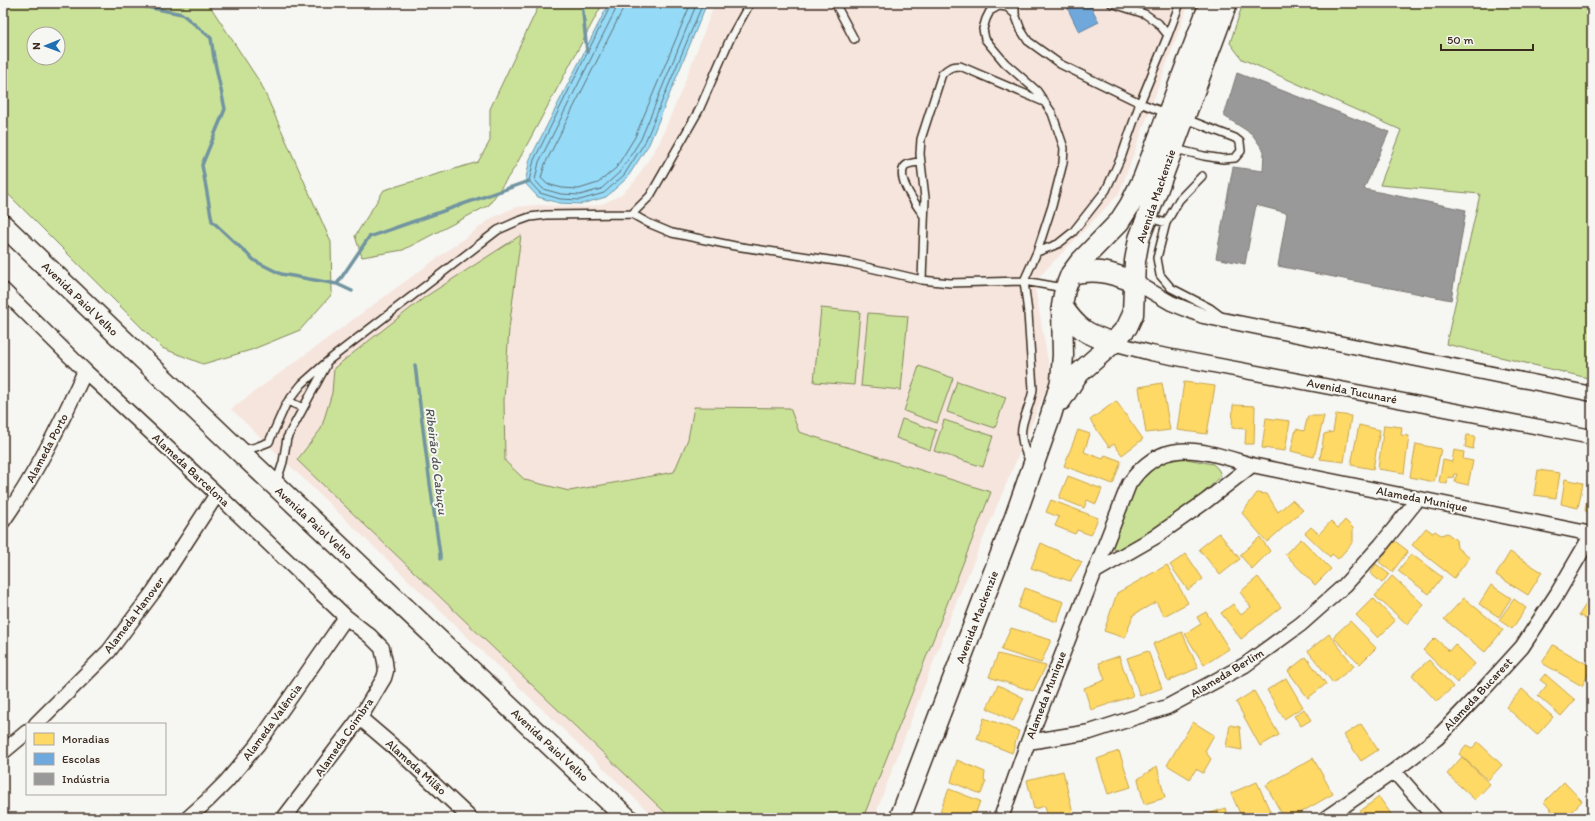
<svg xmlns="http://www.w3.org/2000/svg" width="1595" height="821" font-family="Itim,sans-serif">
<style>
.built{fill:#f6e5dd}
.green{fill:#cae298;stroke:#82865b;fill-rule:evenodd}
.water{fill:#95daf7;stroke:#7194a0}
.homes{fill:#ffd966;stroke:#c4a450}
.schools{fill:#6fa8dc;stroke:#5f82a3}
.industry{fill:#999;stroke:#7d7874}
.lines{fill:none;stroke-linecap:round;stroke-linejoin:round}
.shore{stroke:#5f7075;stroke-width:1}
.stream{stroke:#7194a0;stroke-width:3.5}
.service-casing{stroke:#3b2a1e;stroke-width:10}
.minor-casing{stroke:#3b2a1e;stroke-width:17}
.secondary-casing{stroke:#3b2a1e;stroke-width:23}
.service{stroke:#f6f6f2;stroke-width:7}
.minor{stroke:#f6f6f2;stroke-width:14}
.secondary{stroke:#f6f6f2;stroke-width:20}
.labels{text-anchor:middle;stroke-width:4;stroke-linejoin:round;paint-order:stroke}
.street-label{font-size:12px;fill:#3b2a1e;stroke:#f6f6f2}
.water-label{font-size:13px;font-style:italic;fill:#525654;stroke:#f6f6f2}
</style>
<rect width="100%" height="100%" fill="#f6f6f2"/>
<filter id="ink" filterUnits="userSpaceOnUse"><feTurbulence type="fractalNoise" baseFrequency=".025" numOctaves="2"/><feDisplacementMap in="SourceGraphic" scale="8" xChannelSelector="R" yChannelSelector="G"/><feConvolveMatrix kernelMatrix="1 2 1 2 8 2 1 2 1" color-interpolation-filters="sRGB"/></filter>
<g filter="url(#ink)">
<path class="built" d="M715,3h474l-70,191 -85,88 17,96 -98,232 -79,208h-219l-424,-409 261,-191 24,-11 22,-2 47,2 17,-3 19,-9 14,-14 24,-38 21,-49z"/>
<path class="green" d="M3,3h205l53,81 70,158 1,52 -32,36 -49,20 -48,14 -41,-16 -159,-159zM34,34h24v24h-24z
M540,3h63l-88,164 -26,38 -86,45 -41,7 -7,-21 29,-46 94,-28 12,-21v-32z
M1243,3h349v376l-146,-35 34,-150 -100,-9 21,-55 -159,-71 -12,-16z
M521,235l-12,94 -5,71 1,61 20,19 44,11 105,-19 14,-33 6,-32 96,1 9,24 192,60 -128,326h-192l-374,-358 24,-31 11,-36 2,-25 91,-71z
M821,308l39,4 -6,73 -40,-3z
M868,313l40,3 -7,74 -40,-4z
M919,366l34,12 -16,45 -33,-12z
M957,381l49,16 -11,31 -48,-16z
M902,419l34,11 -6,20 -34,-12z
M944,420l49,16 -10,31 -49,-16z
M1171,456l42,8 5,5 3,6c-27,32 -66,53 -101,75l-7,-1 -3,-4 30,-71z"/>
<path class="water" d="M609,3h98l-58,141 -22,34 -21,19 -25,7 -22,-1 -21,-6 -13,-14 5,-24z"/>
<path class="homes" d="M1184,382l31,4 -8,48 -30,-4z
M1162,383l8,47 -24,3 -7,-46z
M1116,401l27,38 -21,16 -8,-11 -5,3 -19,-27z
M1233,405l22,1 -1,38h-9l1,-15 -14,-1z
M1336,414l15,2 -7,46 -24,-3 4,-25 9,-2z
M1308,416h16l-10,41 -23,-6 5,-22 8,2z
M1266,418l24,3 -5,30 -23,-3z
M1359,425l21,5 -7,39 -22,-4z
M1384,425l18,2 -1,8 8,1 -5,37 -26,-4z
M1078,430l12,4 -6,18 19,7 2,-4 16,6 -8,23 -49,-18z
M1467,435l8,1 -2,13 -8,-2z
M1416,444l25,5 -7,33 -24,-5z
M1454,450l10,2 -1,7 10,2 -5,24 -13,-3 2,-8h-3l-1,4 -5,-1 -1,7 -8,-2 4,-22 9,2z
M1538,470l22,3 -4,25 -22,-3z
M1068,476l34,13 -6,15 -9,-4 -3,8 -25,-10z
M1565,479l18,4 -5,25 -17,-4z
M1590,481h2v31l-7,-1z
M1257,493l10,1 11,18 14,-12 11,10 -36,32 -25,-29z
M1051,500l47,18 -7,17 -14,-5 -2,4 -20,-8 4,-9 -13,-5z
M1345,520l8,8v14l-15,17 -6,-5 -2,3 -25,-24 6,-6 8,7 12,-13 7,7z
M1426,528l7,5 2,-2 6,4 6,-2 9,7 1,8 13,9 -16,21 -42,-33z
M1219,533l21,26 -20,16 -21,-26z
M1260,537l10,14 -18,18 -12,-14z
M1301,539l30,30 -16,16 -30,-31z
M1395,541l13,10 -16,21 -13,-10z
M1041,543l41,19 -12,19 -39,-13z
M1510,552l32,20 -14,23 -32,-20z
M1186,554l17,25 -15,11 -18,-25z
M1411,554l31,23 -13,17 -31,-23z
M1376,564l13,10 -7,9 -12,-10z
M1167,565l21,38 -24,13 -8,-14 -23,13 -8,23 -21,-7 13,-38z
M1392,576l32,29 -17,19 -32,-28z
M1258,577l23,30 -40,32 -20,-26 12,-9 8,11 10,-8 -11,-15z
M1491,585l20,13 -12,19 -20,-13z
M1025,588l39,14 -7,20 -39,-14z
M1592,595v28l-13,-8z
M1373,598l22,23 -17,17 -22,-23z
M1464,598l39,32 -18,22 -41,-33z
M1514,599l12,9 -14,21 -13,-9z
M1206,612l23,37 -25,16 -19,-31 16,-10 -4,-7z
M1350,621l26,27 -16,16 -27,-27z
M1011,628l40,12 -10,23 -40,-13z
M1182,632l16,36 -30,13 -15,-37z
M1329,634l25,32 -21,17 -25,-32z
M1435,638l14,13 6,-7 20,20 -18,19 -34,-33z
M1553,645l39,22 -10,19 -40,-23z
M1148,651l14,37 -22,8 -13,-38z
M998,654l48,12 -13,25 -44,-14z
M1119,656l14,40 -42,14 -7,-22 21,-8 -6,-17z
M1306,657l20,27 -18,14 -20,-27z
M1429,660l24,27 -16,15 -25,-27z
M1545,674l30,26 -14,16 -23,-20 9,-11 -7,-5z
M1286,678l17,29 -19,12 -17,-29z
M998,685l26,13 -11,23 -26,-13z
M1522,689l31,28 -16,18 -31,-28z
M1254,691l25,44 -19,11 -24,-44z
M1304,709l7,11 -10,6 -7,-10z
M984,718l35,13 -7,22 -35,-14z
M1193,722l21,13 -9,16 6,8 -8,14 -7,-4 -6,10 -23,-14z
M1361,724l17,26 -17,11 -17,-26z
M1230,725l10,2 2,23 -16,-3z
M1478,742l24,23 -14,15 -29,-26 7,-9 6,3z
M1119,751l12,36 -23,7 -11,-35z
M1462,757l28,27 -15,16 -28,-26z
M1313,758l20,36 -42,24h-7l-18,-33z
M957,760l28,12 -1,9h2l-5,13 -30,-12z
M1157,766l8,32 -21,6 -6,-25z
M1063,771l11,47h-26l-3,-12 -11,3 -7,-29z
M1257,782l16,36h-31l-11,-25z
M1564,782l18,19 -10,10 4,5 -2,2h-16l-14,-16z
M949,789l31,12 -6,17h-15l-19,-7z
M1379,797l15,21h-43z
M1225,808l4,10 -29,-1z"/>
<path class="schools" d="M1065,3h24l10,19 -20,10z"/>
<path class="industry" d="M1237,73l152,59 -25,57 102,21 -15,90 -173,-34 9,-53 -31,-8 -11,59 -29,-6 17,-91 30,4 1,-20 -12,-17 -28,-18z"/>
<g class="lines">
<path class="shore" d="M612,3l-78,157 -5,21 11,12 20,6 20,1 24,-7 20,-18 21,-33 58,-139
M617,3l-1,6 -77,153 -4,18 8,9 18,5 19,1 21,-6 19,-17 21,-33 56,-136
M623,3l-1,8 -77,153 -4,14 6,6 15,4 17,1 19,-6 18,-15 19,-31 56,-134"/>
<path class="stream" d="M127,3l55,11 29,24 3,20 11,51 -23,56 10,56 43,40 26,13 56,10 15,7
M582,3l5,49
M337,284l32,-47 160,-56
M415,365l13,104 12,86v4"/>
<defs>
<path id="service" d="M835,3l19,36
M1111,3l34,11 13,9 10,12
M1015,14v-11
M1175,149l29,7 19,3 12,-1 6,-7 -1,-9 -5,-4 -49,-19
M921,162c-4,0 -9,1 -13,2 -17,9 10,43 16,52
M632,214l18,-18 49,-86 31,-71 20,-36
M1149,218l17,5 13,-23 23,-24
M1166,223l-9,35 3,17 11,13 39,20 12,9
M1037,252l21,-8 15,-12 33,-42 16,-35 18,-52 28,-68 12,-32
M922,280l3,-82 -5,-44 1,-15 21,-65c6,-6 10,-8 18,-8l84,36
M288,401l15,7
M243,450l13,-3 13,-5 17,-38 16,-20 27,-24 169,-130 18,-8 14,-5 16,-2 86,-1 16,9 24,10 63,13 114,17 73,17 28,3 74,-2 40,7
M1031,463c-4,-7 -8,-15 -9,-24 -3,-16 9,-33 11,-50l-5,-76 -4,-32 13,-29 15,-46 11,-43 1,-15 -12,-35 -15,-22 -32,-28 -20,-24 -2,-10 3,-10 4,-8 9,-5 8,1 8,7 6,16 7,11 32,23 80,39 26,10
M276,484l7,-22 4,-24 39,-72"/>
<path id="minor" d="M1135,282l36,21 32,13 389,78
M3,290l82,81 132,123 129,123 24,19 12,12 3,14 1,9 -2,7 -24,40 -76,100
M1113,343l38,10 441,84
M3,521c33,-47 58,-98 82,-150
M1094,572l61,-35 51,-36 46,-36
M360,718l41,35 69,65
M36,724l73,-73 45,-60 63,-97
M1028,742l62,-10 77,-25 78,-42 56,-41 44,-39 36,-40 37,-46
M3,752l24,-20
M1394,771l41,47
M188,818l19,-17 19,-19 32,-38 88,-127
M1001,818l27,-76 101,-258c34,-50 74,-33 123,-19l340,69
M1326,818l68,-47 43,-33 45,-47 40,-44 35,-53 35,-60"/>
<path id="secondary" d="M3,225l236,226 388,367
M1071,274c26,-6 40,-1 64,8
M1062,306c16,24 25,28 51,37
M1061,400l16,-25 36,-32 14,-16 6,-13 2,-53 4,-22 88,-236
M900,818l115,-301 36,-102 10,-34 2,-26 -1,-49 3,-17 6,-15 9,-12 39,-40 11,-17 13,-26 67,-176"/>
</defs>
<use href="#service" class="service-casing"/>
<use href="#minor" class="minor-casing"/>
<use href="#secondary" class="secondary-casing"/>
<use href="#service" class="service"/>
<use href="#minor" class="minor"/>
<use href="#secondary" class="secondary"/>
</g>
</g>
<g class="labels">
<g class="street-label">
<text transform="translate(1156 196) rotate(-71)" y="4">Avenida Mackenzie</text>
<text transform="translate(80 299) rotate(44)" y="4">Avenida Paiol Velho</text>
<text transform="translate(1352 391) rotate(11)" y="4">Avenida Tucunaré</text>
<text transform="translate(47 448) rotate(-62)" y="4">Alameda Porto</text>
<text transform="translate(191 470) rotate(43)" y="4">Alameda Barcelona</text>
<text transform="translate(1422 499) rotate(11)" y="4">Alameda Munique</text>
<text transform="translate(314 523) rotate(43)" y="4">Avenida Paiol Velho</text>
<text transform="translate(134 615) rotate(-53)" y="4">Alameda Hanover</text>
<text transform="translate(977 617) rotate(-69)" y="4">Avenida Mackenzie</text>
<text transform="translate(1227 673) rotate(-31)" y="4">Alameda Berlim</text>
<text transform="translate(1478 694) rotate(-47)" y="4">Alameda Bucarest</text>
<text transform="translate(1046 695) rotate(-69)" y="4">Alameda Munique</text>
<text transform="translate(272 722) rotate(-54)" y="4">Alameda Valência</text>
<text transform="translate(344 737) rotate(-55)" y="4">Alameda Coimbra</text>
<text transform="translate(550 745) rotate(43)" y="4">Avenida Paiol Velho</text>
<text transform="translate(416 767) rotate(42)" y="4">Alameda Milão</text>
</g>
<g class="water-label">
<text transform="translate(437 461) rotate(83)" y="5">Ribeirão do Cabuçu</text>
</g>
</g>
<rect width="1595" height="821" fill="none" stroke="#f6f6f2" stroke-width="16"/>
<rect x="8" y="8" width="1579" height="805" fill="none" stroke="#3b2a1e" stroke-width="1.5" filter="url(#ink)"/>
<rect x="26" y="723" width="140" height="72" fill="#f6f6f2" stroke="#aba49d"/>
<rect x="34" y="733" width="20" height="12" fill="#ffd966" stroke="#aba49d"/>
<text x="62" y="743" font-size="12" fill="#3b2a1e">Moradias</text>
<rect x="34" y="753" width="20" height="12" fill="#6fa8dc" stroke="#aba49d"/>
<text x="62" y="763" font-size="12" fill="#3b2a1e">Escolas</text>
<rect x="34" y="773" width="20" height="12" fill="#999999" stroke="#aba49d"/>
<text x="62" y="783" font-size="12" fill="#3b2a1e">Indústria</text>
<g transform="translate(46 46) rotate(269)"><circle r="19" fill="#f6f6f2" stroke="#aba49d"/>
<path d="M0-3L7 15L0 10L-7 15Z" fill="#1f6fb2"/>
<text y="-6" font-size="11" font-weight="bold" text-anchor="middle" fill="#3b2a1e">N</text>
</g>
<path d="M1441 44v6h92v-6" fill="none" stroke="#3b2a1e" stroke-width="2"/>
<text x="1447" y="44" font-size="12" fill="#3b2a1e" stroke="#f6f6f2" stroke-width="3" paint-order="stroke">50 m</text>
</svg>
